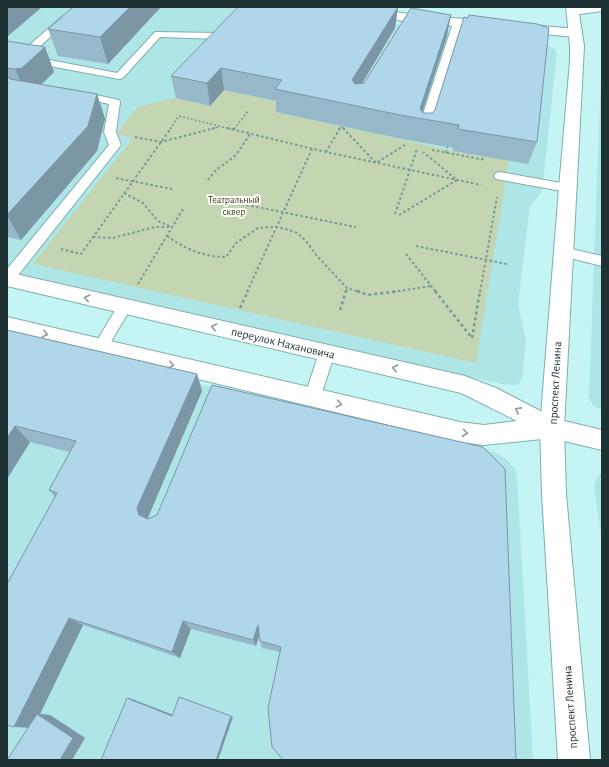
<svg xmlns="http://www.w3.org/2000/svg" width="609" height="767" font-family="'Alegreya Sans',sans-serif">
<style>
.built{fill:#aee6e7}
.green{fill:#c4d5b2}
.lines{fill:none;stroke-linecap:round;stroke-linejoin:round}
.service-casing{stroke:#80aeaf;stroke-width:2}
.minor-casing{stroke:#80aeaf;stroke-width:2}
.secondary-casing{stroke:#80aeaf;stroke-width:2}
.primary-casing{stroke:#80aeaf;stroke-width:2}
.path-far2{stroke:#799;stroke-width:1.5;stroke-dasharray:2 2;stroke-linecap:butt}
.path-far1{stroke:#799;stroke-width:2;stroke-dasharray:2.5 2.5;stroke-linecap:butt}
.path{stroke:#799;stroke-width:2.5;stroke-dasharray:3 3;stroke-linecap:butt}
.service{fill:#fff;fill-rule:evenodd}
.minor{fill:#fff;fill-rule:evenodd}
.secondary{fill:#fff;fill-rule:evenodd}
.primary{fill:#fff;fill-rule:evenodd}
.wall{fill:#97b8c9}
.shaded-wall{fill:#7b96a4}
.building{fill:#b0d6ea;stroke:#7b96a4}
.oneway{stroke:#8f9899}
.labels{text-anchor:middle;stroke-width:4;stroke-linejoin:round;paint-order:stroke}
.far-park-label{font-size:10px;fill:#304908;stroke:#fff}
.street-label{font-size:12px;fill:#1f3233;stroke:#fff}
</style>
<rect width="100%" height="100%" fill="#c4f4f4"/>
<path class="built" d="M7,7h267l64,10 205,25 10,6 4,5 -15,138 -12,15 -12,98 8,37 -4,37 -4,7h-12l-499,-113z
M602,47v364l-9,-6 -4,-8z
M7,339l487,113 10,5 11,12 2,8 16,283h-526z
M602,472v69l-8,-54 2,-8z"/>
<path class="green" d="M224,90l59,13 -6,9 176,39 56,10 -33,202 -443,-99 99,-125 -15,-6 20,-26 39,-9 34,8z"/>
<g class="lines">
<defs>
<path id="service" d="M66,15l5,3 -2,2 -40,36 88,17 38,-41 65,1 5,3 -5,3 -60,-2 -37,41 -4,1 -112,-21v-6l12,2 44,-38z
M458,20l5,3 -34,109 -2,2h-8l-2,-2 36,-109z
M77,91l42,9 1,2 -4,30 5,13 -109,138 -5,1v-15l102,-124 -5,-13 5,-28 -36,-8 -1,-2 1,-2z
M500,172l67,12 4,1 2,3 -2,3 -4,1 -71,-13 -2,-3 2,-3z
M563,247l39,9v10l-44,-11 -2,-3 2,-3z
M125,300l5,2 2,4 -27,46 -5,2 -5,-2 -3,-4 3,-4 25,-42z
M327,347l5,2 3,4 -15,45 -2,5 -6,2 -6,-2 -2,-5 15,-45 3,-4z"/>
<path id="minor" d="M321,7h31l68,8 156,14 5,1 1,3 -1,3 -5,1 -156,-14 -93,-12 -4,-1z
M7,272l458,104 31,12 60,31 46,11v20l-50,-12 -68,7 -24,-3 -453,-109v-16l453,105 24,3 33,-4 -56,-28 -454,-107z"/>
<path id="secondary" d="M573,7h29v4l-29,4 -4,-1 -2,-3 2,-3z"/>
<path id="primary" d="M566,7h12l6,39 -20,382 2,66 24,266h-32l-16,-266 -2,-66 19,-240 11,-127v-15z"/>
</defs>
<use href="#service" class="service-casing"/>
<use href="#minor" class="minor-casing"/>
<use href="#secondary" class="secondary-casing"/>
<use href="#primary" class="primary-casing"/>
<path class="path-far2" d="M170,129l9,-13 52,13
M212,129l6,-2
M234,129l14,-18
M339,129l2,-3 3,3"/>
<path class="path-far1" d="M227,128l99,24 155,33
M343,128l33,35 29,-18
M234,129l1,-1
M135,137l26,5 54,-14
M432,150l54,10
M326,152l14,-24
M446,153l2,-10
M116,178l56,11
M208,180l8,-10 20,-15 14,-21
M124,193l19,10 15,18 13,6
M217,199l139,28
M395,214l22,-65
M399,215l58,-35 -34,-28
M167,236c18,13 37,21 59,21l10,-14 22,-15 19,-1 9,2 11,4 9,8 11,15 30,32 13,4
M93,237l20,1 42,-11h17
M416,246l91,18
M61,249l20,5 90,-126
M406,254l30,38
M138,284l45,-75
M247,292l65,-143
M346,292l1,-4
M393,292l38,-6
M480,292l17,-95"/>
<path class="path" d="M357,291l11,4 31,-4
M435,291l37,47
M240,308l8,-17
M340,310l6,-19
M472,338l8,-47"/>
<use href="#service" class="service"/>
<use href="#minor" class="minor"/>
<use href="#secondary" class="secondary"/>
<use href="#primary" class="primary"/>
</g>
<path class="wall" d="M73,7h88l-53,57 -50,-8 -10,-27z
M398,7l-3,21 -33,55h2l83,-47 -25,76 1,1 114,29 -9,22 -75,-13v-3l-56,-10 -121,-26v-11l-52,-11 -14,16 -34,-8 -5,-22z
M7,41l38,6 9,25 -12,12 55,10 8,25 -8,32 -76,89 -14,-3z
M7,330l190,44 5,17 -55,128 336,-72 -203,205 -18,-4 -2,-7 -1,-4 -3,9 -65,-17 -11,29 -97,-33 -43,89 10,1 35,23 -56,-10 26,-231 -6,-7 21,-38 -40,-10 -23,37z"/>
<path class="shaded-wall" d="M7,7h35l-35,30z
M130,7h31l-53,57 -8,-27z
M398,7l-3,21 -44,74 1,-22z
M451,15l-4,21 -27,83v-10z
M45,47l9,25 -22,21 -6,1 -11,-25z
M221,68l3,22 -14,16 -3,-23z
M97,94l8,25 -8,32 -76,89 -14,-25z
M197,374l5,17 -55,129 -8,-5 -2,-7z
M15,426l15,16 -23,37v-41z
M69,618l14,7 -43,89 10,1 35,23 -13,22h-12l-27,-32 -19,-1z
M183,621l8,8 -11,29 -8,-6z
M258,625l2,7 -4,14 -3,-6z
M127,698l5,1 44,17h-4z
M182,698l51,19 -15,43h-2z"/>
<path class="building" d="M73,7h57l-30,30 -52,-8z
M238,7h160l-46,73 3,4 9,-1 47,-75 40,7 -31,94 3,4h9l3,-3 29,-93 4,1 1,-3 68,9 12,4 -12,114 -79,-13 1,-4 -59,-10 -125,-26 7,-9 -61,-12 -14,15 -36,-7z
M7,41l38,6 -23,21 -7,1 -8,-1z
M7,78h4l-1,1 87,15 -9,32 -81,89z
M7,330l190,44 -60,134 2,7 9,4 9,-4 55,-130 271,62 22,22 11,291h-233l-11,-13 -4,-39 13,-61 -21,-6 -2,-16 -5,15 -70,-19 -11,31 -103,-34 -55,109 -7,-2v-141l50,-91 -8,-3 27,-49 -61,-15 -8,12z
M179,697l52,19 -15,44h-115l26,-62 45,18z
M37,714l36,24 -13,22h-53z"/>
<defs><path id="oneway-chevron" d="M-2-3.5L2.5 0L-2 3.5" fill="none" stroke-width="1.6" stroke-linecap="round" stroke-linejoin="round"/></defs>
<g class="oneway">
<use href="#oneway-chevron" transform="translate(87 298) rotate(-167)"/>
<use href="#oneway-chevron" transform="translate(214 327) rotate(-167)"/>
<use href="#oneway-chevron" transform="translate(45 334) rotate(14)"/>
<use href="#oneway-chevron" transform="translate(171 365) rotate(14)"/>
<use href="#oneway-chevron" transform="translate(395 368) rotate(-167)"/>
<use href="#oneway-chevron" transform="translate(339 404) rotate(13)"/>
<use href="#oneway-chevron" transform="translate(518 410) rotate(-152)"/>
<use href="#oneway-chevron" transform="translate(465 433) rotate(7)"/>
</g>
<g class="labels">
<g class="far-park-label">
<text x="234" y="203">Театральный<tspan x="234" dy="12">сквер</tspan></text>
</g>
<g class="street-label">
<text transform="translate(283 343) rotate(13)" y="4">переулок Нахановича</text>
<text transform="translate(555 383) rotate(-87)" y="4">проспект Ленина</text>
<text transform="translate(570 707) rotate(-94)" y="4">проспект Ленина</text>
</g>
</g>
<rect width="609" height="767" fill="none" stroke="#1f3233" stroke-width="16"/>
</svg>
